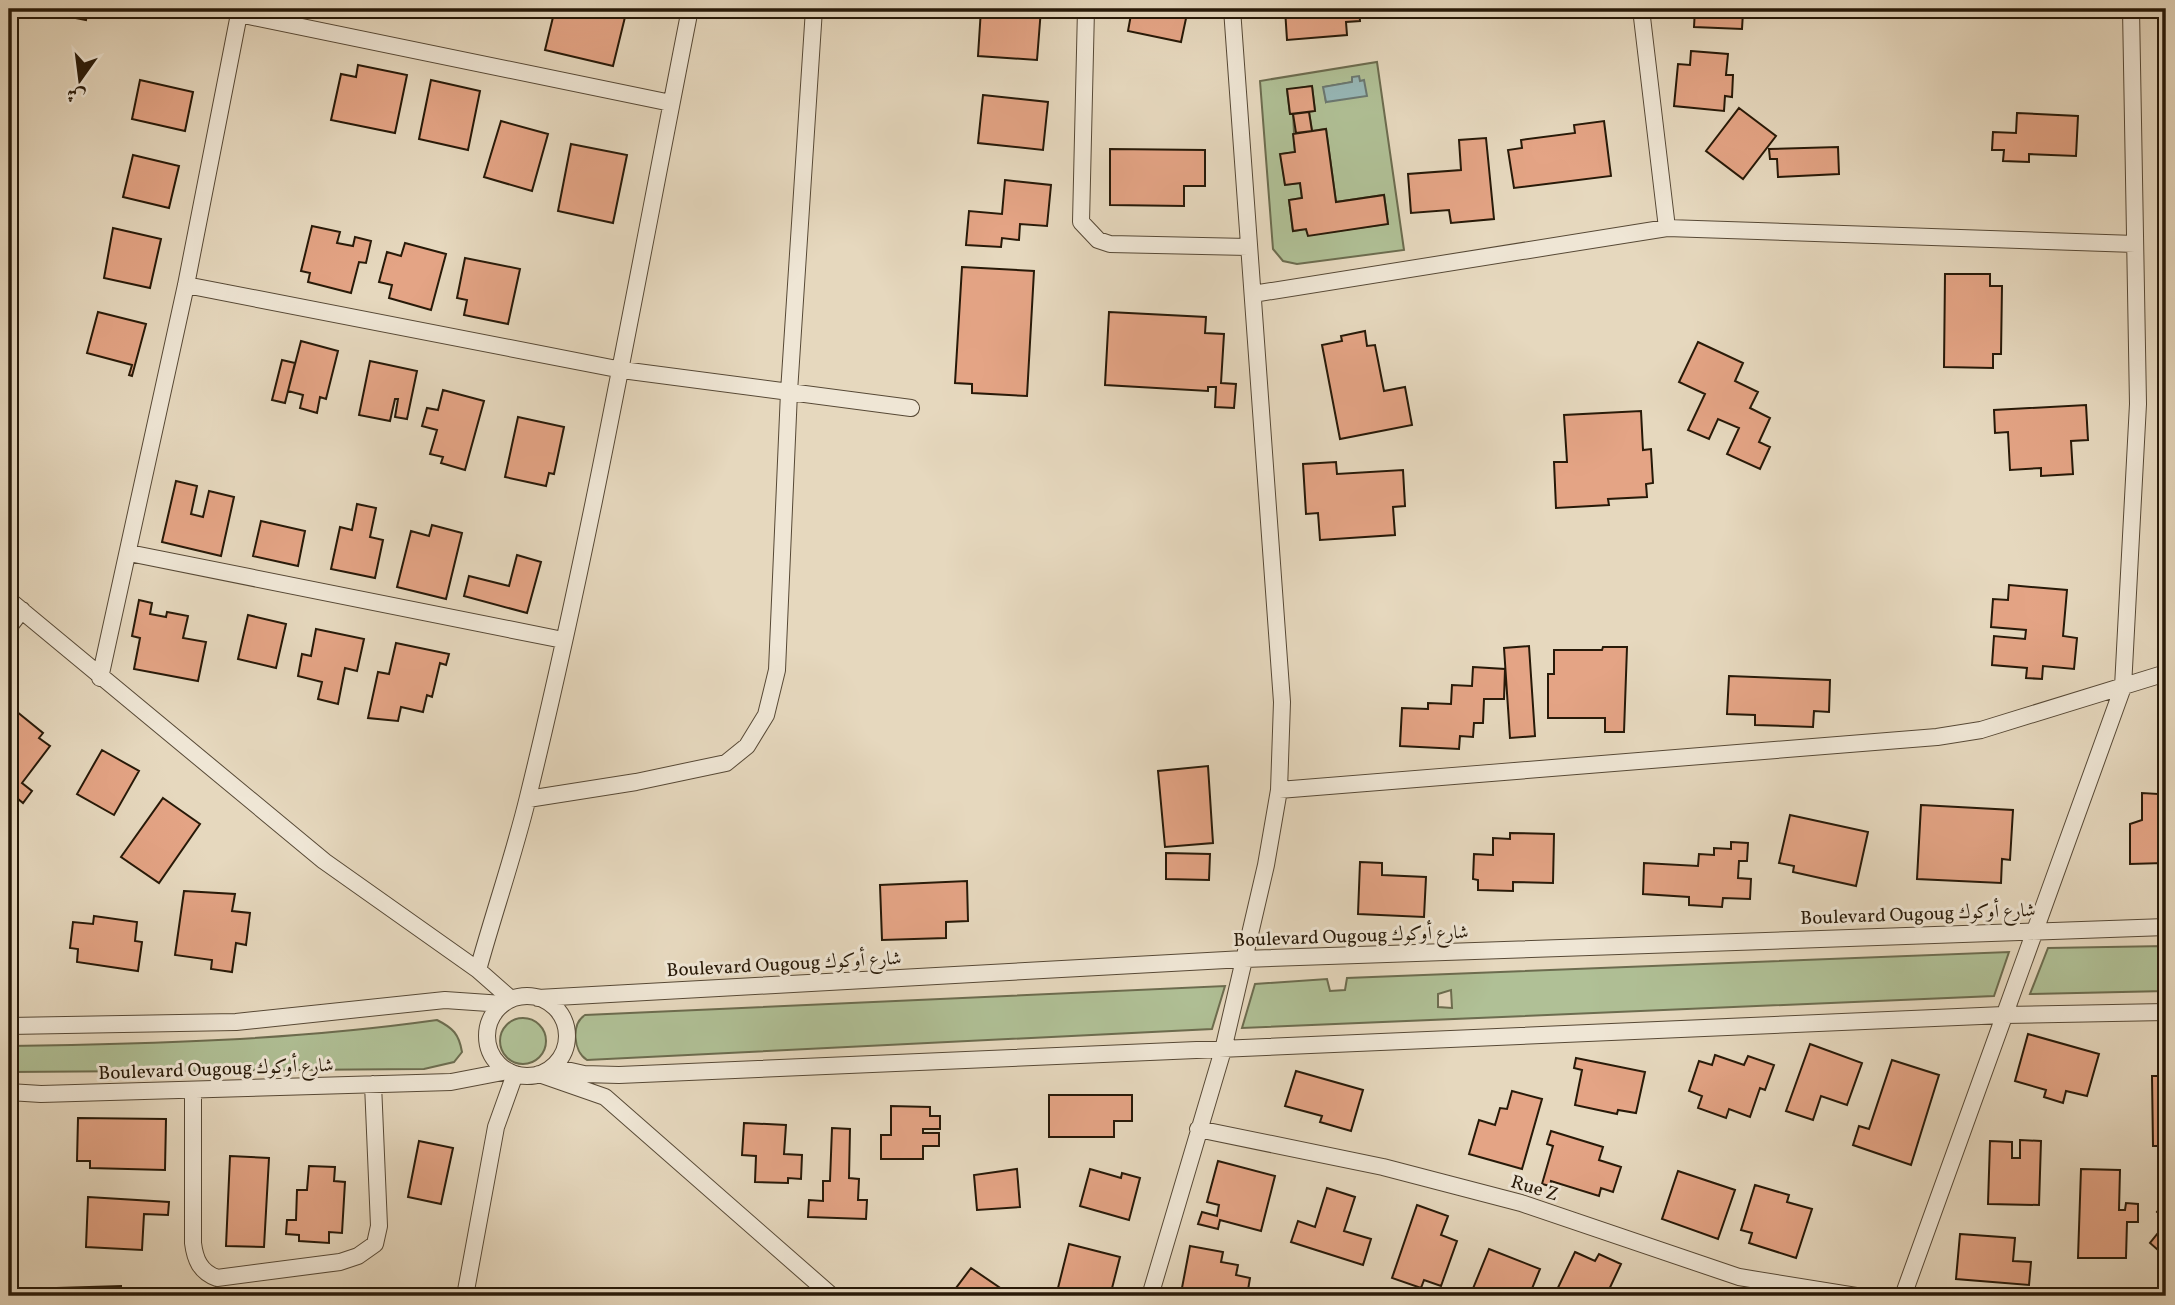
<svg xmlns="http://www.w3.org/2000/svg" width="2175" height="1305" font-family="Vollkorn,Amiri,serif">
<style>
.green{fill:#b0c096;stroke:#6c6c4f;stroke-width:2;fill-rule:evenodd}
.water{fill:#97b8b8;stroke:#6a7872;stroke-width:2}
.building{fill:#e4a485;stroke:#271908;stroke-width:2}
.lines{fill:none;stroke-linecap:round;stroke-linejoin:round}
.street-casing{stroke:#574936;stroke-width:18}
.street{stroke:#efe6d5;stroke-width:16}
.labels{text-anchor:middle;stroke-width:6;stroke-linejoin:round;paint-order:stroke}
.street-label{font-size:19px;fill:#271908;stroke:#efe6d5}
</style>
<rect width="100%" height="100%" fill="#e6d8be"/>
<filter id="stains"><feTurbulence type="fractalNoise" baseFrequency=".00286" numOctaves="4"/><feColorMatrix values="0 0 0 0 .2 0 0 0 0 .09 0 0 0 0 .02 0 0 0 .5 -.17"/></filter>
<radialGradient id="worn" r=".72"><stop offset=".6" stop-color="#630" stop-opacity="0"/><stop offset="1" stop-color="#630" stop-opacity=".3"/></radialGradient>
<path class="green" d="M1377,62l27,188 -107,14 -14,-3 -10,-12 -13,-168zM1353,82l-27,20 -2,-15zM1312,86l3,25 -6,1 3,19 14,-2 10,73 48,-7 4,29 -80,11 -2,-6 -13,2 -4,-31 13,-2 -2,-15 -15,2 -4,-31 14,-2 -2,-38h-3l-3,-24z
M2166,946v45l-136,3 18,-46z
M2009,952l-15,44 -752,32 13,-44 72,-5 3,12 15,-1 2,-12zM1451,990l1,18 -14,-1v-13z
M1225,986l-13,43 -625,31c-14,-9 -16,-36 -2,-45z
M500 1041a23 23 0 1 1 46 0a23 23 0 1 1-46 0Z
M437,1020c16,8 22,14 25,32l-8,10 -30,7 -415,3v-26c144,-2 286,-6 428,-26z"/>
<path class="water" d="M1359,76l1,5 4,-1 3,16 -41,6 -3,-15 29,-5v-5z"/>
<path class="building" d="M30,9h58l-2,11z
M555,9h55l16,4 -13,53 -68,-16z
M981,9h60l-4,51 -59,-4z
M1132,9h56l-7,33 -53,-11z
M1285,9h74l1,12 -14,1 1,13 -60,5z
M1695,9h89l-1,5 -40,-2 -1,17 -48,-2z
M2000,9h52l-1,8z
M1691,51l37,3 -2,21h7l-1,22 -7,-1 -1,15 -50,-5 4,-42 12,1z
M358,65l49,10 -12,58 -64,-13 10,-46 15,3z
M140,80l53,12 -8,39 -53,-12z
M431,80l49,11 -12,59 -49,-11z
M1312,86l3,25 -25,3 -3,-25z
M983,95l65,7 -5,48 -65,-7z
M1739,108l37,28 -33,43 -37,-28z
M1309,112l3,19 -16,2 -3,-19z
M2017,113l61,3 -2,40 -47,-2v8l-26,-1 1,-11h-12l1,-18 23,1z
M501,121l47,13 -16,57 -48,-14z
M1604,121l7,55 -97,12 -6,-38 14,-2 -1,-8 54,-7 -1,-8z
M1326,129l10,73 48,-7 4,29 -80,12 -2,-7 -13,2 -4,-31 13,-2 -2,-15 -15,2 -5,-31 15,-2 -2,-18z
M1486,138l8,81 -43,4 -2,-13 -38,3 -3,-39 53,-4 -2,-30z
M571,144l56,11 -14,68 -55,-12z
M1838,147l1,27 -61,3 -1,-18h-7l-1,-10z
M1110,149l95,1v36h-21v20l-74,-1z
M133,155l46,11 -10,42 -46,-11z
M1005,180l46,5 -4,41 -27,-2 -1,16 -17,-2 -1,9 -35,-2 3,-34 33,3z
M312,226l28,6 -3,11 16,3 2,-9 16,4 -5,22 -7,-1 -8,31 -43,-11 2,-9 -9,-2z
M113,228l48,11 -11,49 -46,-10z
M405,243l41,11 -15,56 -42,-12 3,-13 -13,-3 8,-30 14,4z
M465,258l55,11 -12,55 -44,-9 3,-15 -10,-2z
M962,267l72,4 -7,125 -55,-3v-9l-17,-1z
M1945,274h45v12h12l-1,68h-8v14l-49,-1z
M98,312l48,12 -14,52 -3,-1 3,-10 -45,-12z
M1109,312l97,5 -1,16 19,1 -3,49 15,1 -2,24 -19,-1 1,-20h-8v4l-103,-6z
M1365,331l2,15 8,-1 9,46 21,-4 7,38 -72,14 -18,-94 20,-4 -1,-5z
M301,341l37,10 -12,48 -6,-2 -3,16 -17,-5 3,-13 -15,-4z
M1698,342l45,21 -8,18 23,11 -8,16 20,10 -11,24 11,5 -10,22 -33,-15 12,-26 -21,-9 -9,20 -21,-9 17,-36 -26,-12z
M282,360l13,3 -10,40 -13,-3z
M370,361l47,10 -10,48 -12,-2 3,-18h-3l-5,22 -31,-6z
M443,390l41,11 -19,69 -24,-7 2,-6 -13,-3 7,-24 -15,-4 5,-18 11,2z
M2086,405l2,35 -17,1 2,33 -32,2v-8l-31,2 -2,-38 -13,1 -1,-23z
M1641,411l2,39 8,-1 2,34 -7,1 1,13 -39,2 1,6 -53,3 -2,-46h13l-3,-47z
M518,417l46,10 -10,47 -5,-1 -3,13 -41,-9z
M1336,462l1,12 66,-4 2,36 -12,1 2,28 -75,5 -2,-27 -12,1 -3,-50z
M176,481l21,5 -6,28 12,3 6,-26 25,6 -13,59 -59,-14z
M357,504l19,4 -6,29 13,3 -8,38 -44,-9 9,-42 12,3z
M261,521l44,10 -7,35 -45,-10z
M432,525l30,8 -16,66 -49,-12 14,-56 18,5z
M517,555l24,7 -14,51 -63,-17 5,-20 40,10z
M2009,585l58,5 -4,46 14,2 -3,31 -31,-3 -1,13 -16,-1 1,-10 -35,-3 2,-29 31,3 1,-9 -35,-3 2,-28 15,1z
M139,600l13,3 -2,11 16,3 1,-5 21,4 -5,22 23,4 -8,39 -64,-12 6,-31 -8,-2z
M248,615l38,9 -10,44 -38,-9z
M316,629l48,10 -7,32 -12,-3 -7,36 -20,-5 4,-17 -24,-6 4,-22 9,2z
M396,643l53,11 -3,11 -6,-2 -8,34 -5,-2 -4,17 -22,-5 -3,14 -30,-3 10,-46 11,2z
M1529,646l6,90 -25,2 -6,-90z
M1603,647h24l-3,85h-19v-14h-57v-44h6v-24h48z
M1473,667l32,2 -1,30h-20l-1,24h-9l-1,14 -13,-1 -1,13 -59,-3 2,-38 26,1v-6l23,1 1,-19 20,1z
M1729,676l101,4 -1,32 -15,-1 -1,16 -58,-2v-10l-28,-1z
M16,711l27,22 -4,5 11,8 -28,37 10,8 -9,12 -5,-4 -9,11v-90z
M102,750l37,21 -25,44 -37,-21z
M1208,766l5,77 -48,4 -7,-76z
M2160,768h6v123h-4l1,-28 -33,1v-40l12,-4v-27l16,1z
M163,798l37,26 -41,59 -38,-26z
M1921,805l92,5 -3,50 -8,-1 -1,24 -84,-4z
M1790,815l78,17 -12,54 -63,-14 1,-6 -15,-3z
M1510,833l44,1 -1,49 -40,-1v9l-35,-1v-10l-5,-1 1,-25 19,1v-17l17,1z
M1731,842l17,1 -1,18h-8l-1,17 13,1 -1,20 -27,-1 -1,9 -33,-2v-8l-46,-3 1,-31 54,3 1,-12 15,1v-7l17,1z
M1166,853l44,1 -1,26 -43,-1z
M1360,862l22,1v12l44,2 -2,40 -66,-3z
M967,881l1,40 -22,1v16l-64,2 -2,-55z
M184,891l51,3 -3,17 18,2 -4,32 -10,-2 -4,29 -21,-3 1,-9 -37,-5z
M94,916l43,6 -2,19 7,1 -4,29 -61,-9 1,-13 -8,-1 3,-26 20,2z
M2028,1034l71,20 -12,42 -21,-5 -3,12 -19,-6 2,-7 -31,-9z
M1810,1044l52,19 -15,42 -26,-9 -8,24 -27,-9z
M1715,1055l29,10 4,-9 26,9 -9,25 -5,-2 -10,29 -21,-8 -3,9 -28,-10 4,-12 -13,-5 10,-30 13,4z
M1576,1058l69,14 -9,41 -18,-3 -1,4 -42,-9 7,-35 -8,-2z
M1892,1060l47,15 -28,90 -58,-20 6,-19 10,3z
M1296,1071l67,19 -12,41 -31,-9 2,-6 -37,-10z
M2152,1076h14v70h-13z
M1512,1091l30,8 -20,70 -53,-15 10,-34 16,5 5,-17 7,1z
M1049,1095h83v26h-18v16h-65z
M891,1106l39,1v9h10v13h-17v4h16v13h-16v13h-42v-24h10z
M78,1118l88,1 -1,51 -75,-2v-7h-13z
M744,1123l42,2 -2,29 18,1 -1,24 -13,-1v5l-33,-1 1,-26 -14,-1z
M832,1128l18,1 -1,49 10,1 -1,21h9l-1,19 -58,-2 1,-17 14,1v-20h7z
M1551,1131l52,16 -4,13 22,7 -8,25 -12,-4 -2,8 -48,-15 -1,5 -8,-2 11,-38 -6,-2z
M2020,1140l21,1 -2,64 -51,-1 2,-63 22,1v16h8z
M419,1141l34,7 -12,56 -33,-7z
M230,1156l39,2 -5,89 -38,-1z
M1218,1161l57,15 -14,55 -41,-11 -2,9 -20,-5 4,-12 15,4 2,-11 -12,-3z
M309,1166l26,1 -1,14 11,1 -3,51 -13,-1v11l-30,-2v-6l-13,-1 1,-14h9l1,-30h10z
M1017,1169l3,38 -43,3 -3,-35z
M1090,1169l31,9 1,-5 18,5 -11,42 -49,-14z
M2081,1169l39,1 -1,40h6l1,-7 12,1v18h-11l-1,36h-48z
M1678,1171l57,19 -17,49 -56,-20z
M1755,1185l34,10 -2,7 25,7 -16,49 -47,-15 3,-10 -11,-3z
M1327,1188l28,9 -11,34 27,8 -8,26 -72,-23 7,-21 17,6z
M88,1197l81,5 -1,13 -24,-1 -2,36 -56,-3z
M2166,1201v19l-9,-8z
M1417,1205l31,11 -7,19 16,6 -16,45 -17,-6 -3,8 -29,-10z
M2166,1223v34l-16,-14z
M1960,1234l55,4 -2,23 18,1 -2,23 -73,-6z
M1069,1244l51,13 -10,39h-54z
M1190,1246l33,6 -2,10 17,3 -2,10 14,3 -3,18 -66,-3z
M1489,1249l51,20 -11,27h-59z
M1575,1252l20,9 4,-7 22,10 -15,32h-52z
M971,1268l41,28h-62z
M121,1286v10h-64v-8z
M372,1291l1,5 -63,-1z"/>
<g class="lines">
<defs>
<path id="street" d="M1086,9l-5,213 17,18 12,4 138,3
M1641,9l26,219
M239,14l432,89
M186,285l436,85 289,38
M1253,294l414,-66 468,16
M129,553l434,87
M9,600l315,261 154,109 33,29
M9,627l13,-17
M100,678l86,-393 54,-276
M1279,790l658,-53 44,-7 185,-57
M528,799l108,-17 90,-19 21,-17 19,-31 11,-45 12,-278 25,-383
M478,970c16,-58 36,-115 50,-173 64,-261 110,-525 162,-788
M487 1036a40 40 0 1 1 80 0a40 40 0 1 1-80 0Z
M538,998l706,-39 922,-32
M9,1026l227,-4 209,-22 58,4
M553,1067l31,7 35,1 1385,-60 162,-3
M539,1074l66,23 227,199
M193,1091v152c2,16 7,29 24,35l123,-16 18,-6 17,-12 4,-18 -6,-142
M9,1092l32,2 410,-12 57,-11
M1198,1129l185,38 138,36 218,74 117,19
M465,1296l31,-169 19,-53
M1150,1296l73,-246 43,-185 13,-75 3,-88 -50,-693
M1903,1296l220,-609 15,-283 -7,-395"/>
</defs>
<use href="#street" class="street-casing"/>
<use href="#street" class="street"/>
</g>
<g class="labels">
<g class="street-label">
<text transform="translate(1918 913) rotate(-2)" y="7">Boulevard Ougoug شارع أوكوك</text>
<text transform="translate(1351 935) rotate(-2)" y="7">Boulevard Ougoug شارع أوكوك</text>
<text transform="translate(784 963) rotate(-3)" y="7">Boulevard Ougoug شارع أوكوك</text>
<text transform="translate(216 1068) rotate(-2)" y="7">Boulevard Ougoug شارع أوكوك</text>
<text transform="translate(1535 1187) rotate(17)" y="7">Rue Z</text>
</g>
</g>
<rect width="2175" height="1305" fill="none" stroke="#e6d8be" stroke-width="35"/>
<rect x="10" y="10" width="2154" height="1284" fill="none" stroke="#271908" stroke-width="3.5"/>
<rect x="18" y="18" width="2140" height="1270" fill="none" stroke="#271908" stroke-width="2"/>
<g transform="translate(80 80) rotate(194)" stroke="#efe6d5" stroke-width="5" paint-order="stroke">
<path d="M0-5L12 26L0 18L-12 26Z" fill="#271908"/>
<text y="-10" font-size="19" font-weight="bold" text-anchor="middle" fill="#271908">ش</text>
</g>
<rect width="100%" height="100%" filter="url(#stains)"/>
<rect width="100%" height="100%" fill="url(#worn)"/>
</svg>
